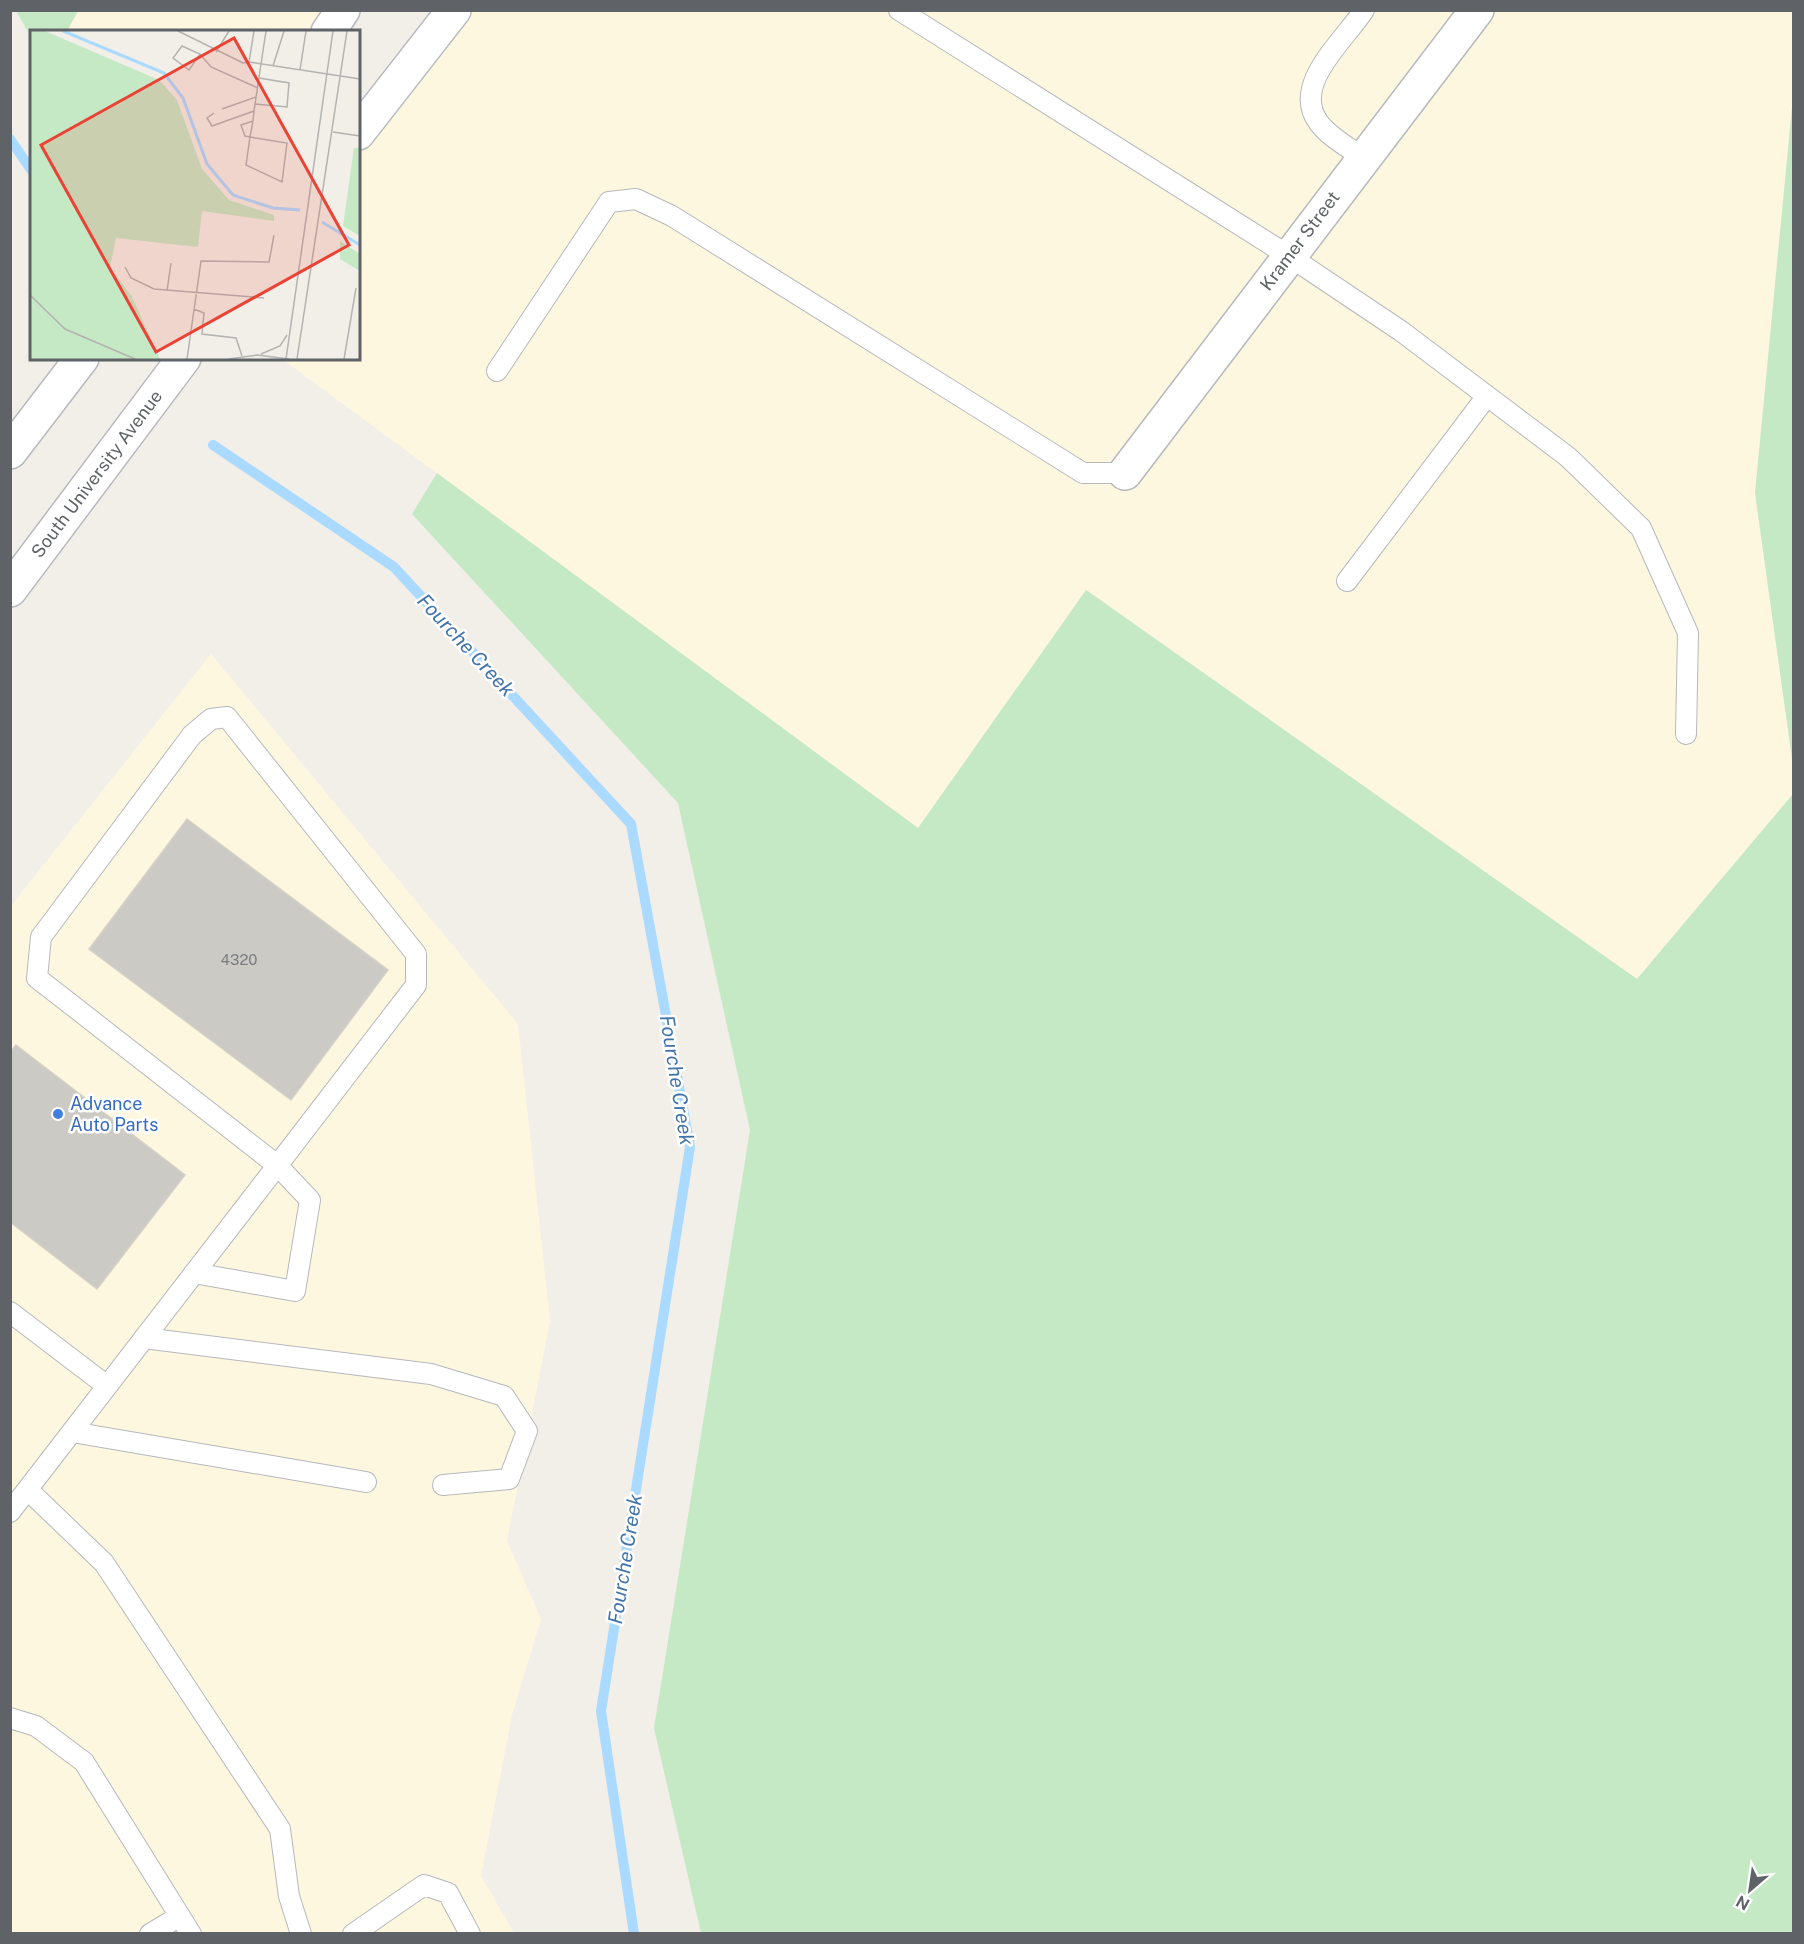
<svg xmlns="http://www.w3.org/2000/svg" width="1804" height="1944" font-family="'Public Sans',sans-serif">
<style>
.commercial{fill:#fef7e0}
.green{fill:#c5e8c5}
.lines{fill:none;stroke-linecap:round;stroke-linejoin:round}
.stream{stroke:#aadaff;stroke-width:10}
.building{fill:#cccac5;stroke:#d6d1c6;stroke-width:1.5}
.service-casing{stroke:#b5b8bc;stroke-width:22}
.minor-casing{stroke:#b5b8bc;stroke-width:36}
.secondary-casing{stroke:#b6babf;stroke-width:36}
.service{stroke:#fff;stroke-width:20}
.minor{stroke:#fff;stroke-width:33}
.secondary{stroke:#fff;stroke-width:33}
.shop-dot{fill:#3f7fe0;stroke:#fff;stroke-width:2}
.labels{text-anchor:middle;stroke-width:5;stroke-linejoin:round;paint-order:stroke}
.number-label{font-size:15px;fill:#7a7d7f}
.street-label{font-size:18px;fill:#5f6368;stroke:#fff}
.shop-label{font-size:18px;fill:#366cbe;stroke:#fff;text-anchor:start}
.water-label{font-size:20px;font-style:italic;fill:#4174aa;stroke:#fff}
.inset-river{fill:none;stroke:#aadaff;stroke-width:3}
.inset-road{fill:none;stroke:#b3b3b1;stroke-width:1.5}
.view{fill:#ea4335;fill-opacity:0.15;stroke:#ea4335;stroke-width:3}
.inset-edge{fill:none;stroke:#5f6368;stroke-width:3}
</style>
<rect width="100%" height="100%" fill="#f1efe8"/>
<path class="commercial" d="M78,11h265l-15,20 -261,1z
M454,11h1339v86l-38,396 38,273v28l-156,185 -550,-389 -169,238 -636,-469 76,-1 1,-225z
M211,654l307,370 32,297 -43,220 34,78 -29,96 -31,161 33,57h-503l-1,-1026z"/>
<path class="green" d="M16,11h62l-11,20 -35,1 -1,5z
M1793,97v669l-38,-273z
M437,473l481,355 168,-238 551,389 156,-185v1139h-1092l-47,-205 96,-598 -72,-327 -266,-289z"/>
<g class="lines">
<path class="stream" d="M10,139l22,32
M213,445l181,122 237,257 59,323 -89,564 33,223"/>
</g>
<path class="building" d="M187,819l201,151 -97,130 -202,-151z
M16,1045l169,130 -88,114 -87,-67v-170z"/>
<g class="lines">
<defs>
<path id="service" d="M899,10l390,246 112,75 167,126 73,71 47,105 -2,101
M1363,158c-13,-10 -34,-21 -44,-35 -29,-38 26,-83 45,-113
M497,371l112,-169 27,-3 36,17 411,257h42
M1347,581l140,-185
M10,1312l97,74
M144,1338l287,36 73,22 23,35 -18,48 -66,6
M72,1432l294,50
M28,1490l76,73 176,266 9,67 12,38
M10,1512c136,-176 271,-351 406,-527v-31l-189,-237 -16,2 -19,16 -151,202 -4,41 240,187 33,35 -15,91 -101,-18
M10,1718l26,8 48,36 107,172
M150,1934l30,-18
M353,1934l71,-49 24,8 22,41"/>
<path id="minor" d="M1125,473l352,-463"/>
<path id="secondary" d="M328,32l15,-22
M358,133l96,-123
M10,452l72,-94
M10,590l174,-232"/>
</defs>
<use href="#service" class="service-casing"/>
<use href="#minor" class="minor-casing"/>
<use href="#secondary" class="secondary-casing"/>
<use href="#service" class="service"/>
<use href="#minor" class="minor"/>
<use href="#secondary" class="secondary"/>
</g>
<circle class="shop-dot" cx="58" cy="1114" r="6"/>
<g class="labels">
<g class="number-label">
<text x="239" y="965">4320</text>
</g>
<g class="street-label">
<text transform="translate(1300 241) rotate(-53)" y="6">Kramer Street</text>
<text transform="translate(97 474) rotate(-53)" y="6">South University Avenue</text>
</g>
<g class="shop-label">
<text x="70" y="1110">Advance<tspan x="70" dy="21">Auto Parts</tspan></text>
</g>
<g class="water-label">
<text transform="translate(466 645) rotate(47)" y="7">Fourche Creek</text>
<text transform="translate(677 1080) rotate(81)" y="7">Fourche Creek</text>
<text transform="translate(625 1559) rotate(-81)" y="7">Fourche Creek</text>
</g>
</g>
<g transform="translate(30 30)">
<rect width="330" height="330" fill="#f1efe8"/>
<path d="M0,1h15l114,49 18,20 25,69 27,31 45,15v6l-72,-10 -4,36 -82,-9 -6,29 22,30 28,62h-130zM324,118h6v88l-17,-10zM310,211l20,13v17l-20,-12z" fill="#c5e8c5"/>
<path class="inset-river" d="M33,1l101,42 19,25 24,66 26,31 40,13 27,2M292,192l38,23"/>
<path class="inset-road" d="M148,1l65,32 6,-1 5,-31M186,22l13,-21M170,24l-11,16 -16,-12 9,-12 18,8 11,13 47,21M219,32l111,17M243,36l11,-35M270,40l6,-39M225,74l32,3 2,-24 -30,-5M192,79l34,-12M184,83l-7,5 5,8 42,-15M223,91l-12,4 4,11 5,1 37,6 -5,39 -36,-17 4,-28 3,-16 1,-10 7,-47 5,-33M303,102l27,4M95,237l6,11 23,11 110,9M137,261l4,-28M0,265l35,34 70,30M164,279l10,4 -2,21 34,4 6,18M231,324l19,-8 7,-11M157,329l14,-98 68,1 5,-27M199,329l28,-4 32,4M256,329l47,-328M267,329l50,-328M314,329l12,-71"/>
<path class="view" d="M204,8l115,207 -193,107 -115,-207z"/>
<rect width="330" height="330" class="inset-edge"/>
</g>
<rect width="1804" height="1944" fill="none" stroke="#5f6368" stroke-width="24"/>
<g transform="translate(1750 1890) rotate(209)" stroke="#ffffff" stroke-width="4.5" paint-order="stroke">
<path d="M0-4.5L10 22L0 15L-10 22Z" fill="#5f6368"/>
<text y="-9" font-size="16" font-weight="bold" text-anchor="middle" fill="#5f6368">N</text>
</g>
</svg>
